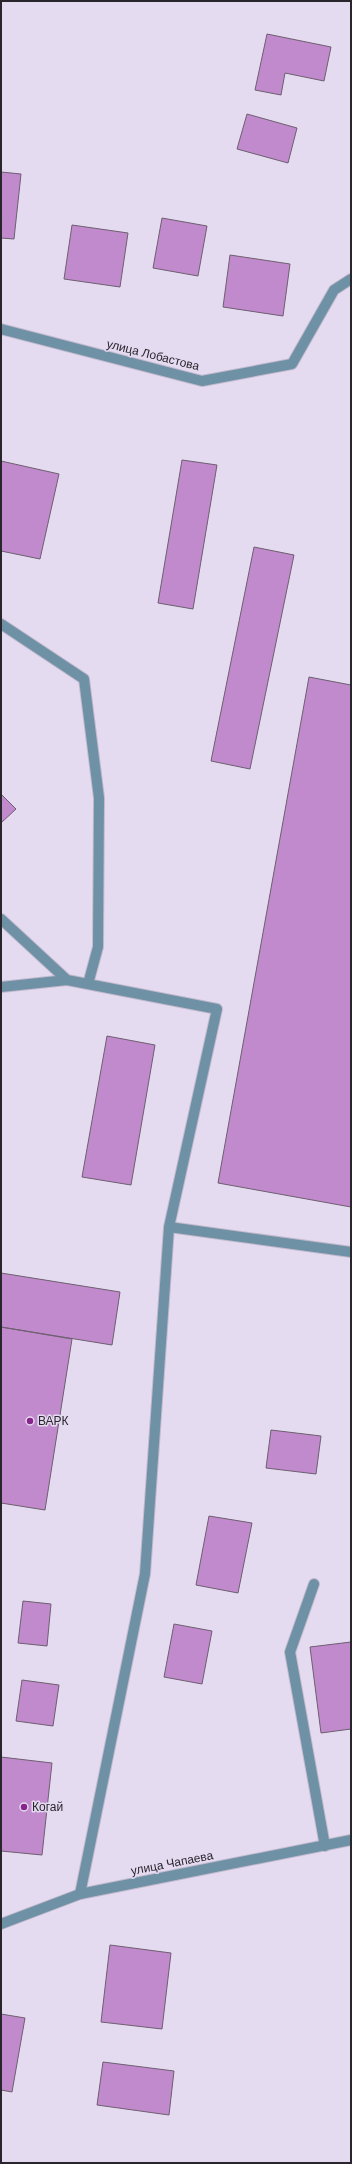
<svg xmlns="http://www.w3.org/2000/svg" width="352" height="2164" font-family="'DM Sans',sans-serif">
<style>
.building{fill:#c18acc;stroke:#6d5f6f}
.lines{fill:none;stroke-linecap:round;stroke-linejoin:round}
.service-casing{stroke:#c3bace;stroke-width:12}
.minor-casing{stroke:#c3bace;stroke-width:12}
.service{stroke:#6e91a5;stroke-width:10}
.minor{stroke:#6e91a5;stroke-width:10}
.poi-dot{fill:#88258d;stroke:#e5dbf1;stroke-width:1.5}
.labels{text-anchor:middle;stroke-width:3;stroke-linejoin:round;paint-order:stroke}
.street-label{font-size:12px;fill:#29252d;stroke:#e5dbf1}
.poi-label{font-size:12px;fill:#29252d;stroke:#e5dbf1;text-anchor:start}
</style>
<rect width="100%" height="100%" fill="#e5dbf1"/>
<path class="building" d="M267,34l64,13 -7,34 -39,-8 -4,22 -26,-5z
M247,114l50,14 -9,35 -51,-14z
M1,172l20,2 -7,65 -13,-1z
M162,218l45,8 -9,50 -45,-8z
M72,225l56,8 -8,54 -56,-8z
M230,255l60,9 -7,52 -60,-9z
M182,460l35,5 -24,144 -35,-6z
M1,461l58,13 -19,85 -39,-8z
M254,547l40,8 -44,214 -39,-8z
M309,677l42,8v522l-133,-24z
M1,794l15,15 -15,14z
M107,1036l48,9 -24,140 -49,-8z
M1,1273l119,19 -8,53 -111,-18z
M1,1327l71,12 -27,171 -44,-7z
M271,1430l50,6 -5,38 -50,-6z
M209,1516l43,7 -14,70 -42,-8z
M23,1601l28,3 -4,42 -29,-3z
M174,1624l38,7 -10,53 -38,-7z
M351,1642v87l-30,4 -11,-86z
M22,1680l37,5 -6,41 -37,-5z
M1,1757l51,6 -10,92 -41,-4z
M110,1945l61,8 -9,76 -61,-7z
M1,2014l24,4 -13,74 -11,-2z
M103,2062l71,9 -5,44 -72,-10z"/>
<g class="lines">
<defs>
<path id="service" d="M1,624l83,55 15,119 -1,149 -10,37
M1,919l66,61 150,29 -48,218
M1,987l66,-7
M314,1584l-24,68 35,194
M80,1894l65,-320 24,-347 182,25"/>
<path id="minor" d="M1,329l201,52 90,-17 42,-74 17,-11
M1,1924l79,-30 271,-54"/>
</defs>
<use href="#service" class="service-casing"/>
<use href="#minor" class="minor-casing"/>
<use href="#service" class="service"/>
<use href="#minor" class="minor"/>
</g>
<g class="poi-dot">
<circle cx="30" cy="1421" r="4"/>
<circle cx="24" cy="1807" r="4"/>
</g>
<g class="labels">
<g class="street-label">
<text transform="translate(153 355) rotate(14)" y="4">улица Лобастова</text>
<text transform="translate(172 1863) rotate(-11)" y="4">улица Чапаева</text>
</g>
<g class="poi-label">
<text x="38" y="1425">ВАРК</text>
<text x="32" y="1811">Когай</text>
</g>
</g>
<rect width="352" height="2164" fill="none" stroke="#29252d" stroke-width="4"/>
</svg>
